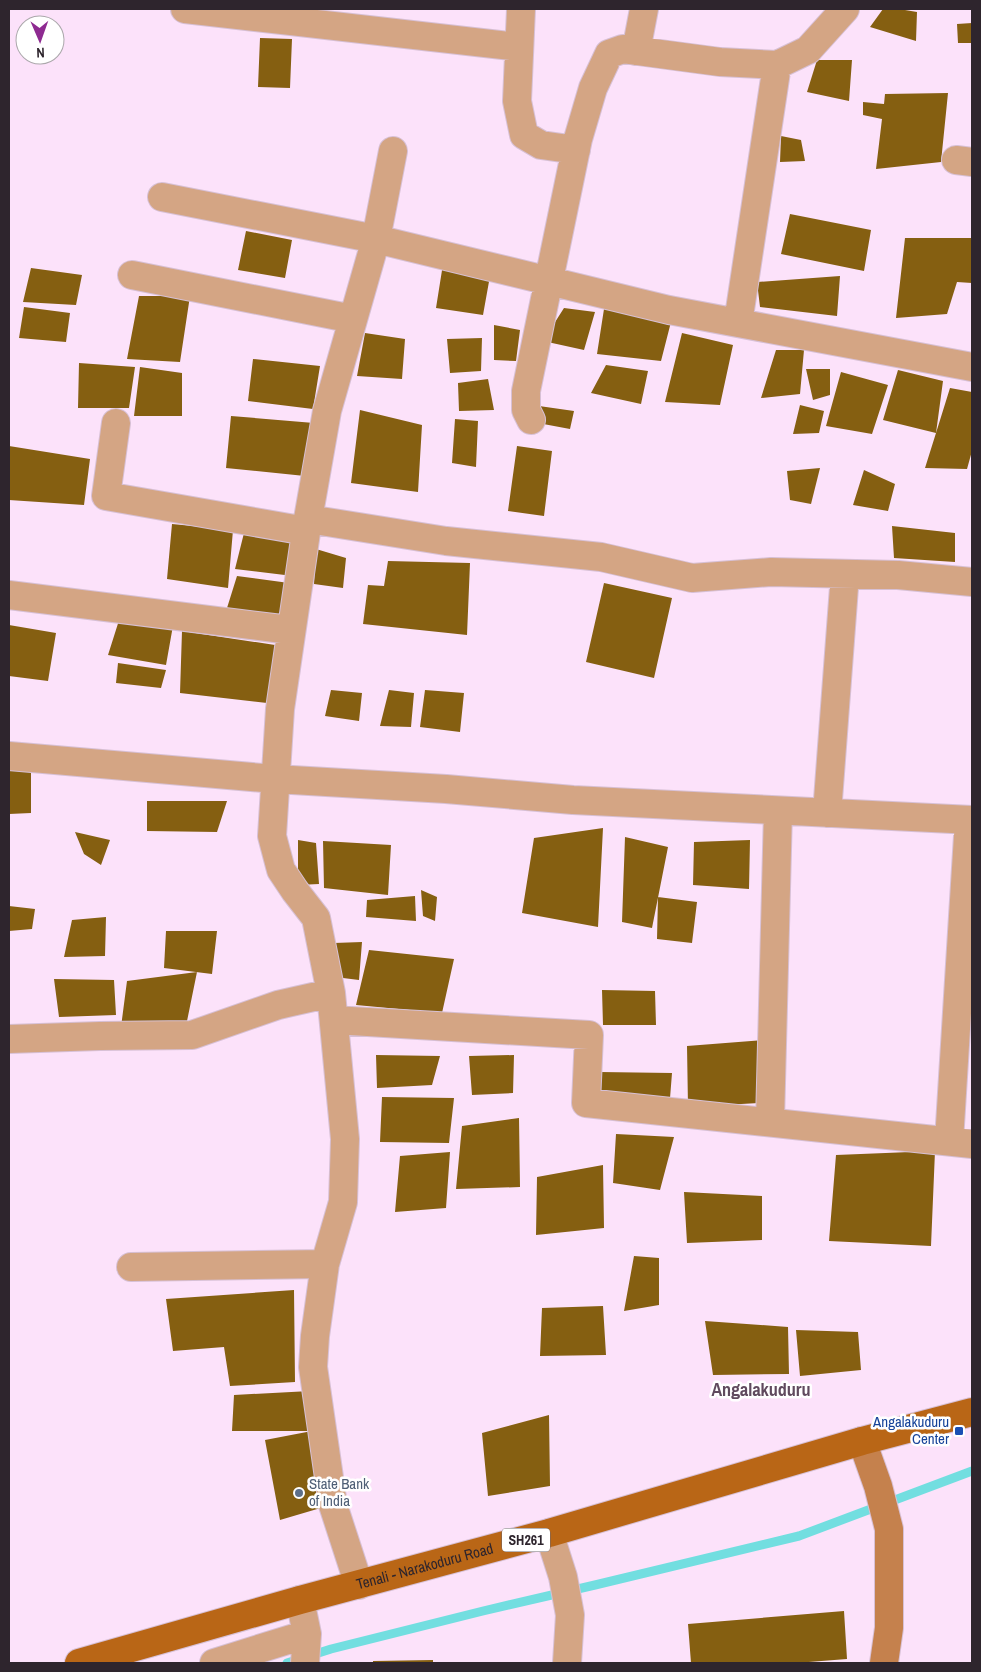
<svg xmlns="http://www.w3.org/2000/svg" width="981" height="1672" font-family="'Archivo Narrow',sans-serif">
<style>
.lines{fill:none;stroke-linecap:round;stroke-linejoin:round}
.stream{stroke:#72dee0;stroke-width:9}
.building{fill:#855f11}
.minor-casing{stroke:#d7c0d5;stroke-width:30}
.secondary-casing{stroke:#d7c0d5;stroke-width:30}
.primary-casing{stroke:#d7c0d5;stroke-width:30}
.minor{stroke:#d4a584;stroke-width:28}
.secondary{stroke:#c5814d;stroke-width:28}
.primary{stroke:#b96616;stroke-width:28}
.transit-dot{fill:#1a4fb4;stroke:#fff;stroke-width:2}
.service-dot{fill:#5c6f8a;stroke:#fff;stroke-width:2}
.labels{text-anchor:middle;stroke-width:5;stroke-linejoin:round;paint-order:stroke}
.shield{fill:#fff;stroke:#6d666c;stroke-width:1}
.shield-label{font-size:14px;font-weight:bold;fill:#2e252d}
.transit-label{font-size:15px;fill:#164399;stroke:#fff;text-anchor:end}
.service-label{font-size:15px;fill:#4e5e75;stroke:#fff;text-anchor:start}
.street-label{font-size:15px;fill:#2e252d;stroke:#fff}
.quarter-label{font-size:18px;font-weight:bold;fill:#604a5e;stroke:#fff}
</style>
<rect width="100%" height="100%" fill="#fce2fa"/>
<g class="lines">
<path class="stream" d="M287,1663l44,-14 152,-38 112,-26 204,-49 173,-65"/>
</g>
<path class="building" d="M883,9h16l18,3 -1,29 -46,-14z
M972,23v20h-14l-1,-19z
M260,38l32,1 -2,49 -32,-1z
M817,60h35l-3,41 -42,-9z
M948,93l-7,69 -65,7 6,-50 -19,-4v-13l21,2 1,-10z
M781,136l20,4 4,21 -25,1z
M790,214l81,16 -7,41 -83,-17z
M246,231l46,9 -7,38 -47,-8z
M905,238h67v45l-15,-1 -10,32 -51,4z
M443,264l47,12 -7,39 -47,-7z
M31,268l51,7 -6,30 -53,-3z
M840,276l-3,40 -77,-9 -3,-25z
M139,296h51l-10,66 -53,-3z
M24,307l46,6 -4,29 -47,-4z
M564,308l31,4 -11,38 -41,-9z
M604,309l68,9 -11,43 -64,-7z
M494,325l26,5 -4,31 -22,-1z
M365,333l40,6 -3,40 -45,-3z
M682,333l51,12 -13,60 -55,-3z
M482,338l-1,33 -31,2 -3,-34z
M776,350h28l-4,44 -39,4z
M253,359l67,7 -7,43 -65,-8z
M79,363l56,4 -6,41h-51z
M606,365l42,6 -7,33 -50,-11z
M140,367l42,6v43h-48z
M806,369h24v26l-17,5z
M898,370l45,11 -7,52 14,-45 22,4v59l-5,18 -42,-1 11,-35 -53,-13z
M841,372l47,13 -16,49 -46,-8z
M488,379l6,31 -35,1 -1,-28z
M800,405l24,6 -5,22 -26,1z
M539,406l35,5 -4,18 -32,-6z
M360,410l62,15 -4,67 -67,-9z
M231,416l83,7 -9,53 -79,-8z
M455,419l23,2 -2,46 -24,-4z
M9,446l81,13 -6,46 -75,-5z
M517,446l35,5 -8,65 -36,-5z
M820,468l-9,36 -21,-4 -3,-29z
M864,470l31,14 -7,27 -35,-6z
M172,524l61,6 -5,58 -61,-9z
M892,526l63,7v29l-61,-4z
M300,530l-7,46 -58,-7 9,-36z
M316,549l30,9 -3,30 -29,-4z
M388,561l82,2 -3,72 -104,-11 5,-39 16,1z
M237,576l52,7 -6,33 -56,-8z
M604,583l68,15 -18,80 -68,-16z
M121,614l53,6 -8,45 -58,-10z
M9,625l47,8 -8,48 -39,-5z
M182,631l93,14 -8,58 -87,-10z
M118,663l48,7 -5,18 -45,-5z
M331,690l31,3 -3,28 -34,-5z
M389,690l25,3 -3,34 -31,-1z
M425,690l39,3 -4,39 -40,-5z
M9,767l22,1v45l-22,1z
M147,801h80l-10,31 -70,-1z
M603,828l-5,99 -76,-14 12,-75z
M75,832l35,8 -9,25 -17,-11z
M625,837l43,10 -16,81 -30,-6z
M298,840l18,3 3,41 -21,1z
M750,840l-1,49 -56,-4 1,-43z
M323,841l68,4 -3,50 -64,-7z
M421,890l16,7 -2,24 -12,-5z
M415,896l1,25 -50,-4 1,-17z
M658,897l39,5 -5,41 -35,-4z
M9,906l26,3 -3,20 -23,2z
M106,917l-1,39 -41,1 8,-37z
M166,931h51l-5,43 -48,-6z
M362,942l-3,38 -24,-3 -1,-34z
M369,950l85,9 -12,54 -86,-8z
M197,972l-11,54 -65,1 6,-46z
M54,979l60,1 2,35 -57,2z
M602,990l53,1 1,34h-53z
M764,1040l-5,63 -71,4 -1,-61z
M376,1055l64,1 -8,29 -55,3z
M514,1055l-1,38 -41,2 -3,-39z
M600,1072l72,1 -3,38 -74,-13z
M382,1097l72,1 -5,45 -69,-1z
M519,1118l1,69 -64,2 6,-63z
M616,1134l58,3 -14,53 -47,-7z
M935,1151l-4,95 -102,-5 7,-86z
M450,1152l-4,56 -51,4 5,-56z
M603,1165l1,63 -68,7 1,-58z
M684,1192l78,4v44l-75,3z
M634,1256l25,2v47l-35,6z
M294,1290l1,92 -65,4 -6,-39 -51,4 -7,-52z
M603,1306l3,49 -66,1 2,-48z
M705,1321l83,6 1,47 -76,1z
M796,1330l62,2 3,38 -61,6z
M310,1391l2,40h-80l2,-36z
M549,1415l1,71 -62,10 -6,-63z
M312,1431l12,76 -44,13 -15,-80z
M844,1611l3,48 -51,4h-105l-3,-39z
M433,1660v3h-60v-2z"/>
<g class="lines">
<defs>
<path id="minor" d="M185,9l334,38
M521,9l-4,92 7,34 17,10 35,5
M636,51l8,-42
M956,160l16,2
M162,197l214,42 17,-88
M132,275l221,44
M738,323l39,-258
M531,420l-5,-10v-19l52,-252 15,-51 16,-34 14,-5 97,13 57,3 31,-15 37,-41
M116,423l-10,73 200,35
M308,519l19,-108 49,-172 293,71 303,57
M9,595l281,35
M9,756l266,23 171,10 127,11 399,20
M827,813l18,-239
M334,1020l255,15 -3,68 386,41
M9,1039l91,-3 92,-1 86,-30 53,-12
M770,1122l8,-311
M949,1141l20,-321
M131,1267l194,-3
M549,1533l14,44 7,38 -3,48
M359,1585l-26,-80 -20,-138 2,-31 10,-72 18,-62 2,-63 -14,-146 -15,-75 -21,-27 -14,-21 -9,-34 8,-127 28,-190 138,22 155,16 91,21 79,-6 127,3 74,7
M300,1600l7,34 -2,29
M214,1663l93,-29"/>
<path id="secondary" d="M862,1441l16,45 11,43v99l-5,35"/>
<g id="primary">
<path id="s1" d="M79,1663l221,-63 249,-67 313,-92 110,-29"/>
</g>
</defs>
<use href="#minor" class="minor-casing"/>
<use href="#secondary" class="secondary-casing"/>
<use href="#primary" class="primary-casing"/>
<use href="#minor" class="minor"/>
<use href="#secondary" class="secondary"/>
<use href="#primary" class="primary"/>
</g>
<rect class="transit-dot" x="954" y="1426" width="10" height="10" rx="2.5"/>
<circle class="service-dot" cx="299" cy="1493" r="5"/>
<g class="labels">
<rect class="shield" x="502" y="1528.5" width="48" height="23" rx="4"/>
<g class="shield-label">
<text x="526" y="1545">SH261</text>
</g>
<g class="transit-label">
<text x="949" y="1427">Angalakuduru<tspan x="949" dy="17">Center</tspan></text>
</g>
<g class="service-label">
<text x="309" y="1489">State Bank<tspan x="309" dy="17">of India</tspan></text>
</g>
<g class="street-label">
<text dy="5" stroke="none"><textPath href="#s1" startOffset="359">Tenali - Narakoduru Road</textPath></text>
</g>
<g class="quarter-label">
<text x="761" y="1396">Angalakuduru</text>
</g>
</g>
<rect width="981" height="1672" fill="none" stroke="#2e252d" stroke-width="20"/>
<g transform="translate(40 40) rotate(178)"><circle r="24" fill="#ffffff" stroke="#aba8ab"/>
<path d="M0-4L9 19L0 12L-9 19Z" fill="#8e2a91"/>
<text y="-8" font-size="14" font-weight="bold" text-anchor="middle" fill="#2e252d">N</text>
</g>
</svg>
